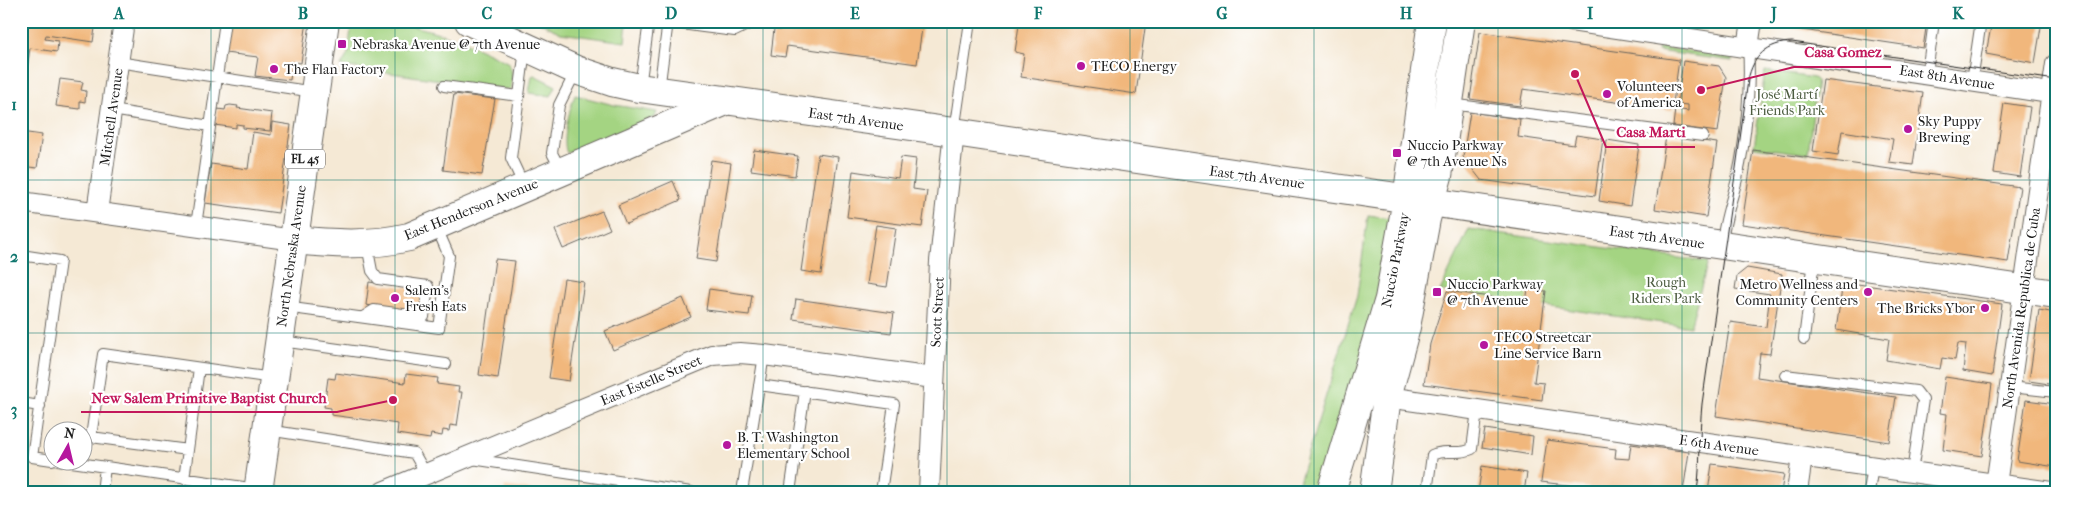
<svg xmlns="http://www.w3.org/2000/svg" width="2077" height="513" font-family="'IM FELL French Canon',serif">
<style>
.green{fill:#a4d482;stroke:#60784f}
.building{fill:#f1b77c}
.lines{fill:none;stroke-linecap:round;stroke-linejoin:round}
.lane-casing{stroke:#68645d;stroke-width:12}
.street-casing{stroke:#68645d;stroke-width:22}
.secondary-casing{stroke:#68645d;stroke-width:30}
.primary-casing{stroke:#68645d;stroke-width:30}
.lane{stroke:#fff;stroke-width:10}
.street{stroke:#fff;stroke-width:20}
.secondary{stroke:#fff;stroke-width:28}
.primary{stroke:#fff;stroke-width:28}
.tram{stroke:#1c1c1c;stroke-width:1}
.grid{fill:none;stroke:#0f766e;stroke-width:1;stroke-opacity:0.55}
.poi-dot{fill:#b5179e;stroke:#fff;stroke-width:2}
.labels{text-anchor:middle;stroke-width:4.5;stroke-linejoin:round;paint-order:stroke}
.shield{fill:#fff;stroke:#606060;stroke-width:1}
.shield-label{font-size:12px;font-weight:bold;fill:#1c1c1c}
.poi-label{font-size:14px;fill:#1c1c1c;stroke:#fff;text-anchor:start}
.street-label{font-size:14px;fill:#1c1c1c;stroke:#fff}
.park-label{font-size:14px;fill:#4c5c40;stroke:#fff}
.leader{fill:none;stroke:#c2185b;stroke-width:2}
.callout-dot{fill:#c2185b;stroke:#fff;stroke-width:2}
.callout-label{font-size:15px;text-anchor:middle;font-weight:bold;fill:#c2185b;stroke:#fff;stroke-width:4.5;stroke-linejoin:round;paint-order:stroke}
.neatline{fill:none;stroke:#0f766e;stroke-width:2}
.grid-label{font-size:16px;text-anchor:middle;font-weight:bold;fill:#0f766e}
</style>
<rect width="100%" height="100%" fill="#fff"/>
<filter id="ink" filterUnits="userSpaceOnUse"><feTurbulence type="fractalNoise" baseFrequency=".02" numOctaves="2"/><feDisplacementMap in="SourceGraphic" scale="10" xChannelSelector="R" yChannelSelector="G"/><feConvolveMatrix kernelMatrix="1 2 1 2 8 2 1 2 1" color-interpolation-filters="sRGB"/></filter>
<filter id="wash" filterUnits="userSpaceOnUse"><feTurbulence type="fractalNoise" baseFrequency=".0096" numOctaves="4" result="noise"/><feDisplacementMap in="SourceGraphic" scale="20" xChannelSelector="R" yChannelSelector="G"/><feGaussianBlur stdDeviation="1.12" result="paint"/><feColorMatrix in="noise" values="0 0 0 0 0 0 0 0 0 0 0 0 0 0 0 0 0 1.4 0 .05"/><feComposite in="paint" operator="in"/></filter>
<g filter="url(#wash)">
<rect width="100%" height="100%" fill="#f5e9d5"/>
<path class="green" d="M361,21c56,0 99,17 148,42l3,10 -1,17 -170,-24 7,-12 3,-25z
M537,21h90l-2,21 -64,-9z
M1659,47l74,10 -1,4 -74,-10z
M1765,71l49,7 3,3 -9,73 -54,-7z
M534,75l22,11 -5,10 -22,-3 3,-17z
M575,95l39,10 43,7 -2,5 -88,36c-6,-12 3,-45 8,-58z
M1368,215l23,3 -9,74 -62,200h-24l61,-196z
M1469,229l239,33 -18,65 -250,-36z"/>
<g id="blocks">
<path class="building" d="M21,21h75l-3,21 -47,-7 -1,4 13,2 -1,11 -27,-4 -4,29h-5z
M229,21h78l-6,42 -9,-1 -2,18 -35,-4 3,-19 -33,-4z
M781,21h142l-6,43 -130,-18 -2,11 -14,-2 3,-26 6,1z
M1027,21h119l-10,73 -115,-17 3,-23 -9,-2 4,-27 7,1z
M1770,21h157l-4,27 -154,-23z
M1992,21h50l-7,42 -49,-9z
M1480,32l199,28 -7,50 -149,-21 -3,17 -50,-7z
M1683,61l36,5 7,11 -8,55 -45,-6 2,-17 13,2v-6l-11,-1z
M60,79l23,3 -2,8 5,1 -1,11 -5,-1v8l-24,-3z
M1823,80l100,13 -10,72 -24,-3 4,-23 -51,-8 -4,24 -25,-4z
M454,94l41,5 -13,76 -39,-5z
M2004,103l26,4 -10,70 -26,-4z
M230,105l8,1 -1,2 35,5 -2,18 -27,-3v-3l-7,-1v4l-21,-3 3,-16 7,1 1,-4z
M1470,112l50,7 -2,18 56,8 2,-10 27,4 -8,57 -114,-16 -18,-23z
M272,122l19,3 -13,88 -73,-10 6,-39 37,5 5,-37 18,3z
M21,132l21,3 -5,33 -16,-2z
M1666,136l51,7 -11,74 -51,-8z
M1607,140l32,5 -9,61 -31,-5z
M754,150l44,6 -3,20 -44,-6z
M1753,150l267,37 -12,75 -266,-38z
M818,154l20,3 -17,117 -20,-3z
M901,157l15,2 -3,30 14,2 -5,36 -75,-10 6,-46 45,7z
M711,160l20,3 -15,99 -20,-3z
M673,181l8,19 -55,24 -8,-19z
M602,211l8,18 -47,20 -8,-19z
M876,225l20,3 -9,59 -20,-3z
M495,259l20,2 -17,117 -19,-3z
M1747,268l35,6 -12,80 -10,-1 -3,24 139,20 -7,45 -173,-26 14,-94 36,5 4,-33 -35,-5 2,-13z
M564,279l20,3 -15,99 -20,-3z
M369,282l54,8 -3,23 -54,-8z
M1843,282l159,22 -10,72 -29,-5 3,-27 -8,-1 -3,17 -13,-2 -2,11 -54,-9 3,-21 -53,-9z
M709,289l43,6 -3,20 -43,-5z
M1528,289l18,2 -12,91 10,1 -2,17 -118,-16 6,-40 17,-53 79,11z
M683,298l8,19 -78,33 -8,-19z
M796,299l98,14 -3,20 -98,-14z
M2039,310l17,3v72l-27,-4z
M336,373l69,10 1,-9 32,4 -1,6 22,3 -1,5h4l-5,34 -7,-1 -1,6 -6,-1 -1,6 -11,-2 -1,5 -33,-5 1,-10 -67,-9v-7l-7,-1 4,-29 7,1z
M1945,377l47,7 -10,72 -39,-6 4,-36 -7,-1z
M2026,400l30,4v63l-39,-6z
M1485,429l48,7 -2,19 -49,-8z
M1547,440l69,9 -1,9 14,1 2,-15 58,8 -6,40h-74v-2l-68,-8z
M1712,464l72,10 -3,18h-73z
M1482,466l45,7 -3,19h-46z
M505,486l34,5v1h-35z"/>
</g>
</g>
<g filter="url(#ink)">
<use href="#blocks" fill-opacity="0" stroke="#68645d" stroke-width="1"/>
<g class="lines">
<defs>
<path id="lane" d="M661,21l42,6 1,-5
M703,27l32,4 20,-10
M118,62l196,30
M1927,73l7,-52
M1972,81l9,-60
M444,86l75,10
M640,87l9,-66
M659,90l9,-69
M1450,104l253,32
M112,110l98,16
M954,132l16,-111
M561,170l-9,-17 7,-48 17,-34
M524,186l-13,-28 14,-109
M196,226l29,-205
M1722,243c2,-23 10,-43 15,-64 9,-40 14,-91 11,-132
M21,255l39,6 -28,196 20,3
M285,307l154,21 10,-72 -13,-30
M363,317l11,-7 50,7 4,-31 -50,-7 -6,-8 -5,-26
M1804,339l10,-78
M281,341l165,23
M199,368l-11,82 -97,-13 12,-83 170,24
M1785,375l131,16 7,9 -11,72
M759,385l135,19 -13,88
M2010,387l46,5
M21,403l19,3
M268,430l146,23 12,21
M472,459l219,33
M58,460l199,29
M184,479l4,-29
M102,492l3,-25
M742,492l22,-137
M790,492l15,-101
M1427,492l5,-37c13,-7 26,1 40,-6l5,-39
M1869,492l4,-26"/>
<path id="street" d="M1571,21l485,73
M1748,47l4,-26
M21,202l273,38
M97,212l27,-191
M1387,397l664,95
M383,492l329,-137 28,-2 24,2 170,23
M929,492l11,-231 14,-129
M1797,492l5,-35
M1995,492l61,-428"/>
<path id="secondary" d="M469,21l107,49 36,12 27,6 315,44 1102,162
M294,240c39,4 76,6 115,-3l317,-136
M1331,492l58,-193 18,-100 25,-178
M1374,492l13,-95 19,-70 20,-108 12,-43 23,-155"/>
<path id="primary" d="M258,492l67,-471"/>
</defs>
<use href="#lane" class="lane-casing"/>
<use href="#street" class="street-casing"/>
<use href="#secondary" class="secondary-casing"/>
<use href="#primary" class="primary-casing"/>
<use href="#lane" class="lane"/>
<use href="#street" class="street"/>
<use href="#secondary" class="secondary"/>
<use href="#primary" class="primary"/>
<path class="tram" d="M1697,492c4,-29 2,-59 5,-88 15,-108 32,-216 46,-324 5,-24 19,-37 44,-38l264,38"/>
</g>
</g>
<path class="grid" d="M211,21v471M395,21v471M579,21v471M763,21v471M947,21v471M1130,21v471M1314,21v471M1498,21v471M1682,21v471M1866,21v471M21,180h2035M21,333h2035"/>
<g class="poi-dot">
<rect x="337" y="39" width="10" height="10" rx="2.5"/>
<circle cx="1081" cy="66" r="5"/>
<circle cx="274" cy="69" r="5"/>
<circle cx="1607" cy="94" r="5"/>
<circle cx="1908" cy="129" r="5"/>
<rect x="1392" y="148" width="10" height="10" rx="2.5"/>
<rect x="1432" y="287" width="10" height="10" rx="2.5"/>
<circle cx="1868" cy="292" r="5"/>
<circle cx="395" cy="298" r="5"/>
<circle cx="1985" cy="308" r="5"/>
<circle cx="1484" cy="345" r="5"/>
<circle cx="727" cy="445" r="5"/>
</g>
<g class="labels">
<rect class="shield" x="285" y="149.5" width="40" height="19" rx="4"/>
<g class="shield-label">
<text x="305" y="163">FL 45</text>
</g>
<g class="poi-label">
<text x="352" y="49">Nebraska Avenue @ 7th Avenue</text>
<text x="1091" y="71">TECO Energy</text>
<text x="284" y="74">The Flan Factory</text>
<text x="1617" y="91">Volunteers<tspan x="1617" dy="16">of America</tspan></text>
<text x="1918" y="126">Sky Puppy<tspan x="1918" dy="16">Brewing</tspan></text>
<text x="1407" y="150">Nuccio Parkway<tspan x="1407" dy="16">@ 7th Avenue Ns</tspan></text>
<text x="1447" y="289">Nuccio Parkway<tspan x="1447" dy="16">@ 7th Avenue</tspan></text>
<text x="1858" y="289" text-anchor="end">Metro Wellness and<tspan x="1858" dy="16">Community Centers</tspan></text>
<text x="405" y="295">Salem's<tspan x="405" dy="16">Fresh Eats</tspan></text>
<text x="1975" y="313" text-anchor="end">The Bricks Ybor</text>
<text x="1494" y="342">TECO Streetcar<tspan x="1494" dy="16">Line Service Barn</tspan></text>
<text x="737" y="442">B. T. Washington<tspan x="737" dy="16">Elementary School</tspan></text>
</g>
<g class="street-label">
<text transform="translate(1947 77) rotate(9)" y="5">East 8th Avenue</text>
<text transform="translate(111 117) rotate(-82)" y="5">Mitchell Avenue</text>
<text transform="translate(856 119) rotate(8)" y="5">East 7th Avenue</text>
<text transform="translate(1257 177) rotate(8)" y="5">East 7th Avenue</text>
<text transform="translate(471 209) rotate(-22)" y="5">East Henderson Avenue</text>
<text transform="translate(1657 237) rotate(8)" y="5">East 7th Avenue</text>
<text transform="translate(291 256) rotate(-82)" y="5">North Nebraska Avenue</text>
<text transform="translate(1395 260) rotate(-79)" y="5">Nuccio Parkway</text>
<text transform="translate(2021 308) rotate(-82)" y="5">North Avenida Republica de Cuba</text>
<text transform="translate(937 312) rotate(-87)" y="5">Scott Street</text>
<text transform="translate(651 380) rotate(-23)" y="5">East Estelle Street</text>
<text transform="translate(1719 445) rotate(8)" y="5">E 6th Avenue</text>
</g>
<g class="park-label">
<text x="1787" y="99">José Martí<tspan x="1787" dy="16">Friends Park</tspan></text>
<text x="1666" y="287">Rough<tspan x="1666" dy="16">Riders Park</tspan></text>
</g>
</g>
<path class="leader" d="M1701 90L1794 67H1891M1575 74L1606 147H1695M393 400L337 412H81"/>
<g class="callout-dot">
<circle cx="1701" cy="90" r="5"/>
<circle cx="1575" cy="74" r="5"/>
<circle cx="393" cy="400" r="5"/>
</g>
<g class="callout-label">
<text x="1843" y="57">Casa Gomez</text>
<text x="1651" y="137">Casa Marti</text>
<text x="209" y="403">New Salem Primitive Baptist Church</text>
</g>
<rect width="2077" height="513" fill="none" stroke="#fff" stroke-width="55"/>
<g transform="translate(68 446) rotate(8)"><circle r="24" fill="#ffffff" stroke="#a4a4a4"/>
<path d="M0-4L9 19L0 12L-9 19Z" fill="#b5179e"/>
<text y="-8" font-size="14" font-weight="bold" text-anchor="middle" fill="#1c1c1c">N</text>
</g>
<rect x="28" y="28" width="2022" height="458" class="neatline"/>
<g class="grid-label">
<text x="119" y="19">A</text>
<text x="303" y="19">B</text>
<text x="487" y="19">C</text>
<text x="671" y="19">D</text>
<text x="855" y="19">E</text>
<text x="1038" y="19">F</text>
<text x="1222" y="19">G</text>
<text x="1406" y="19">H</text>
<text x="1590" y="19">I</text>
<text x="1774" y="19">J</text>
<text x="1958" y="19">K</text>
<text x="14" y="110">1</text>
<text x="14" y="262">2</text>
<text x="14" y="415">3</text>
</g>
</svg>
